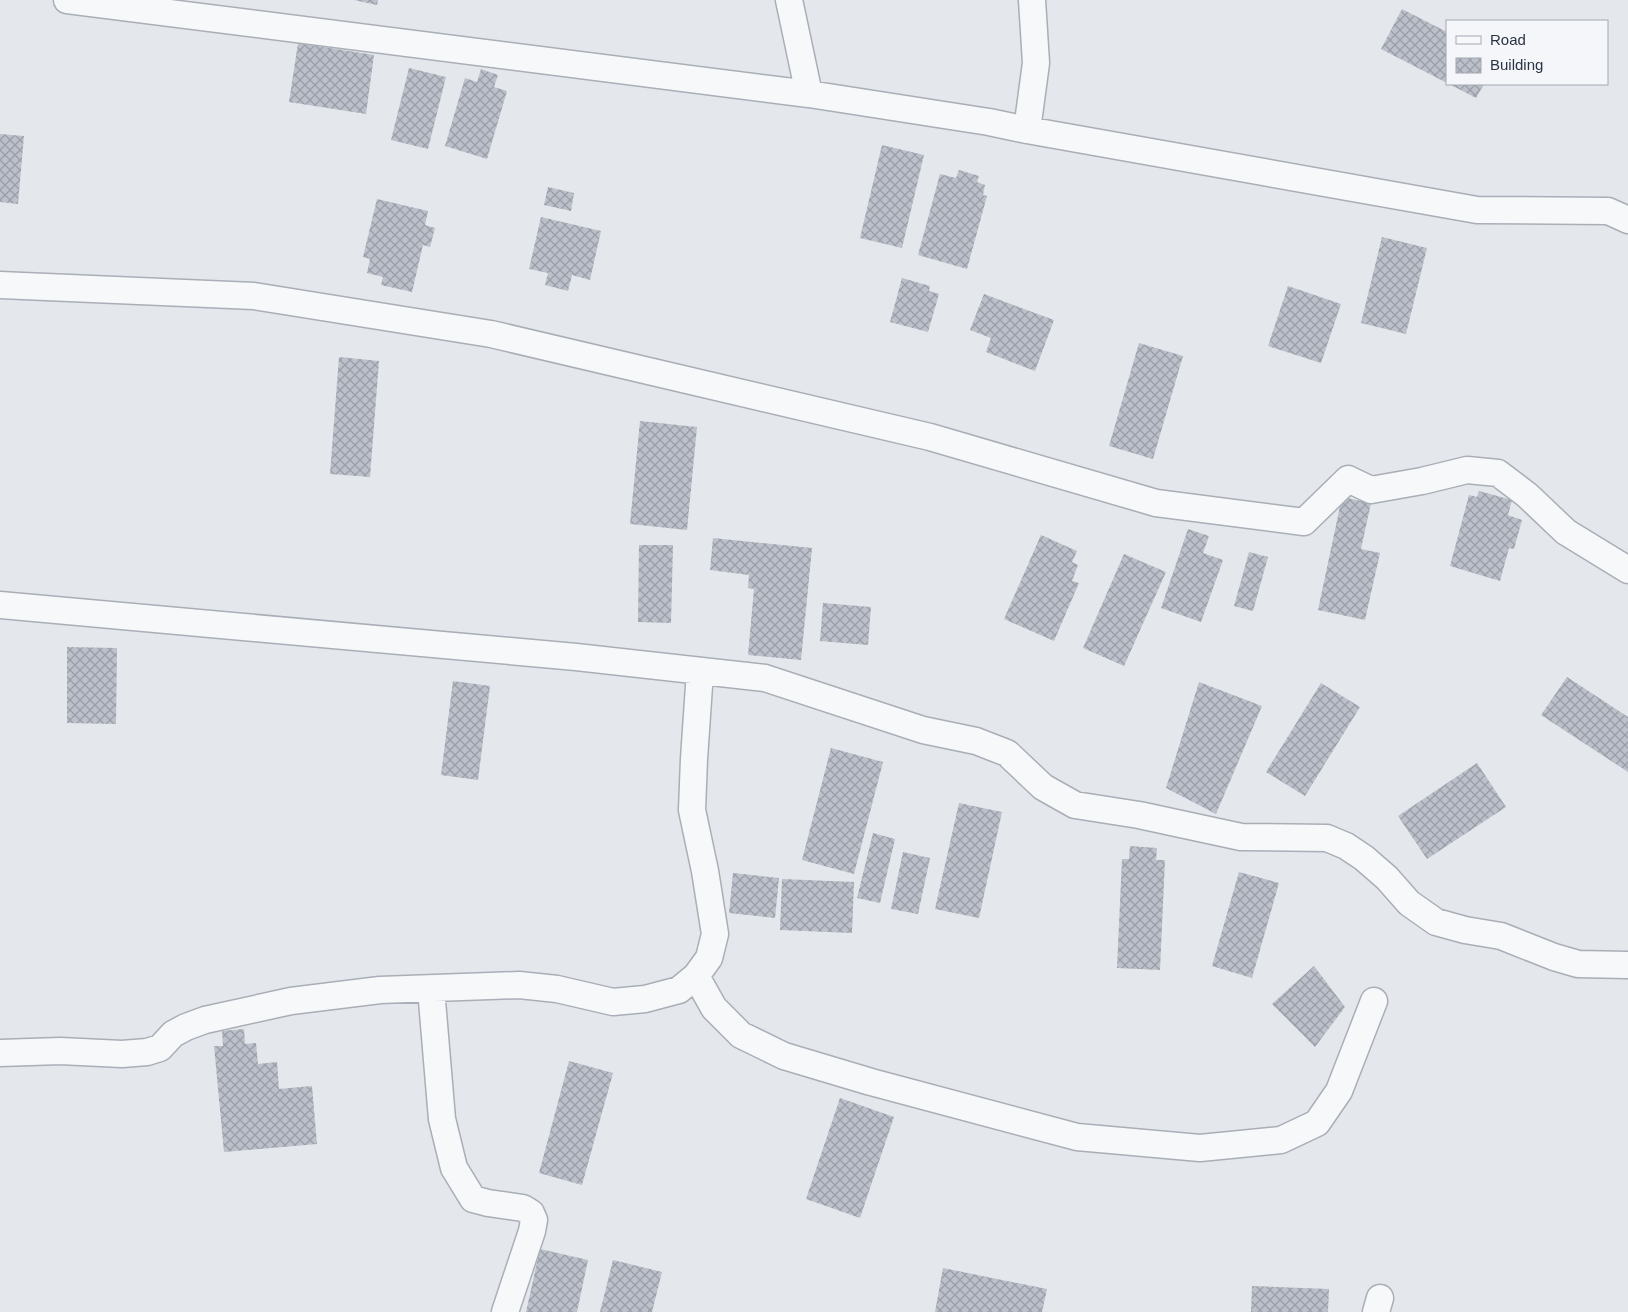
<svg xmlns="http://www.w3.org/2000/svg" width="1628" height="1312" font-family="Helvetica,sans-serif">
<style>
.building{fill:url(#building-cross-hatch)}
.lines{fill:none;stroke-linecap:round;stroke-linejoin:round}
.minor-casing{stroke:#a9aeb7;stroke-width:29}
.minor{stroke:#f7f8fa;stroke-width:26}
</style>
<defs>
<pattern id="building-cross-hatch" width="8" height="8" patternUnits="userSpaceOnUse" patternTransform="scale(1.25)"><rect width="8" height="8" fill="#bbc0ca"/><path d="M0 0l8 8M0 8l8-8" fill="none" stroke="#989da6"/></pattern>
</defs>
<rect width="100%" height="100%" fill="#e4e7ec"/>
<path class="building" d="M354,0h24l-1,5z
M1402,9l45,23v51l-66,-34z
M298,43l76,12 -8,59 -77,-12z
M409,68l37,9 -18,72 -37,-9z
M481,69l17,6 -4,12 13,4 -20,68 -42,-13 20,-68 12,4z
M1449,84h35l-8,14z
M0,134l24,2 -6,68 -18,-2z
M882,145l42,10 -22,93 -42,-10z
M959,170l20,6 -2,6 8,3 -2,10 4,1 -20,73 -49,-14 22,-81 16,4z
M548,187l26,6 -3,18 -27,-6z
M377,199l51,12 -3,14 10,3 -5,19 -7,-2 -11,47 -31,-7 2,-8 -16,-4 3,-14 -7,-2z
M541,217l60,14 -11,49 -18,-5 -4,16 -23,-6 3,-12 -19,-4z
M1382,237l45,11 -21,86 -45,-11z
M902,278l28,8 -1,5 10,3 -11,38 -38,-10z
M1288,286l53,18 -20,59 -53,-17z
M984,294l70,26 -19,51 -49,-19 5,-14 -21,-8z
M1139,343l44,13 -30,103 -44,-13z
M339,357l40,4 -9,116 -40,-3z
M640,421l57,6 -10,103 -57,-6z
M1479,491l33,9 -4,15 14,5 -8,29 -5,-1 -9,33 -50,-15 19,-71 8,2z
M1342,497l29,6 -10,46 19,4 -15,67 -47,-10z
M1188,529l21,7 -6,17 20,7 -22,62 -40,-14z
M1041,535l36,16 -5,11 6,3 -6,16 7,2 -25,58 -50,-22z
M713,538l99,10 -11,112 -53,-5 6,-66 -6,-1 1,-13 -39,-5z
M639,545h34l-2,78 -33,-1z
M1249,552l19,5 -15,54 -19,-5z
M1124,554l42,18 -42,94 -41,-18z
M823,603l48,4 -3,38 -48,-4z
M67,647l50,1 -1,76 -49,-1z
M1567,677l61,40v55l-87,-57z
M453,681l37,5 -12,94 -37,-5z
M1199,682l63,24 -46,108 -50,-26z
M1321,683l39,24 -55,89 -39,-24z
M831,748l52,14 -29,112 -52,-14z
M1477,763l29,44 -79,52 -29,-43z
M959,803l43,9 -23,106 -44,-9z
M873,833l22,6 -15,64 -23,-5z
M1130,846l27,2 -1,12h9l-5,110 -43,-2 5,-109h7z
M903,852l27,6 -12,56 -27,-5z
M1239,872l40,11 -27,95 -40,-12z
M733,873l46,5 -4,40 -46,-5z
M782,879l72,3 -2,51 -72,-3z
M1314,966l31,41 -30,40 -43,-43z
M244,1029l1,15 11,-1 2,21 19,-2 2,27 33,-3 5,58 -93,8 -10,-106h9l-1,-15z
M569,1061l44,12 -31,112 -43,-12z
M840,1098l54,19 -34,101 -54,-19z
M540,1249l48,11 -11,52h-51z
M613,1260l49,12 -10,40h-52z
M943,1268l104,21 -5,23h-107z
M1252,1286l77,3 -1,23h-77z"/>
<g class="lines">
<defs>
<path id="minor" d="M67,0l742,94 -20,-94
M809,94l180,28 38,8 450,80 131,1 20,9
M1027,130l9,-67 -4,-63
M0,285l254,11 237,38 439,103 226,66 148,19 44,-43 23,11 51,-9 45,-11 31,3 29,22 39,37 62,38
M0,605l576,52 189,21 158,52 53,11 31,12 36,34 32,18 64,10 102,22 86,1 19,8 18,12 23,20 22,25 27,19 29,8 36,6 53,21 24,7 50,1
M696,976l18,32 27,27 43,21 87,26 206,55 123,11 81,-8 36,-17 22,-32 35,-90
M431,989l11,130 12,49 19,31 15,4 35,5 8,5 3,7 -2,11 -27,81
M0,1053l60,-2 62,3 25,-2 13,-4 13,-14 13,-7 19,-7 86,-19 89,-11 139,-5 38,4 56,13 32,-3 34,-9 17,-14 13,-18 6,-24 -10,-63 -13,-61 2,-51 6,-88
M1376,1312l4,-14"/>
</defs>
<use href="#minor" class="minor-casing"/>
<use href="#minor" class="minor"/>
</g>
<rect x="1446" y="20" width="162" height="65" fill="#f4f6f9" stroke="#a4a8b1"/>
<rect x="1456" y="36" width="25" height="8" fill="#f7f8fa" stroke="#a4a8b1"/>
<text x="1490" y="45" font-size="15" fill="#2b3445">Road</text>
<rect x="1456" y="58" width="25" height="15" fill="url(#building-cross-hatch)" stroke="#a4a8b1"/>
<text x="1490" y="70" font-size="15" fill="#2b3445">Building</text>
</svg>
